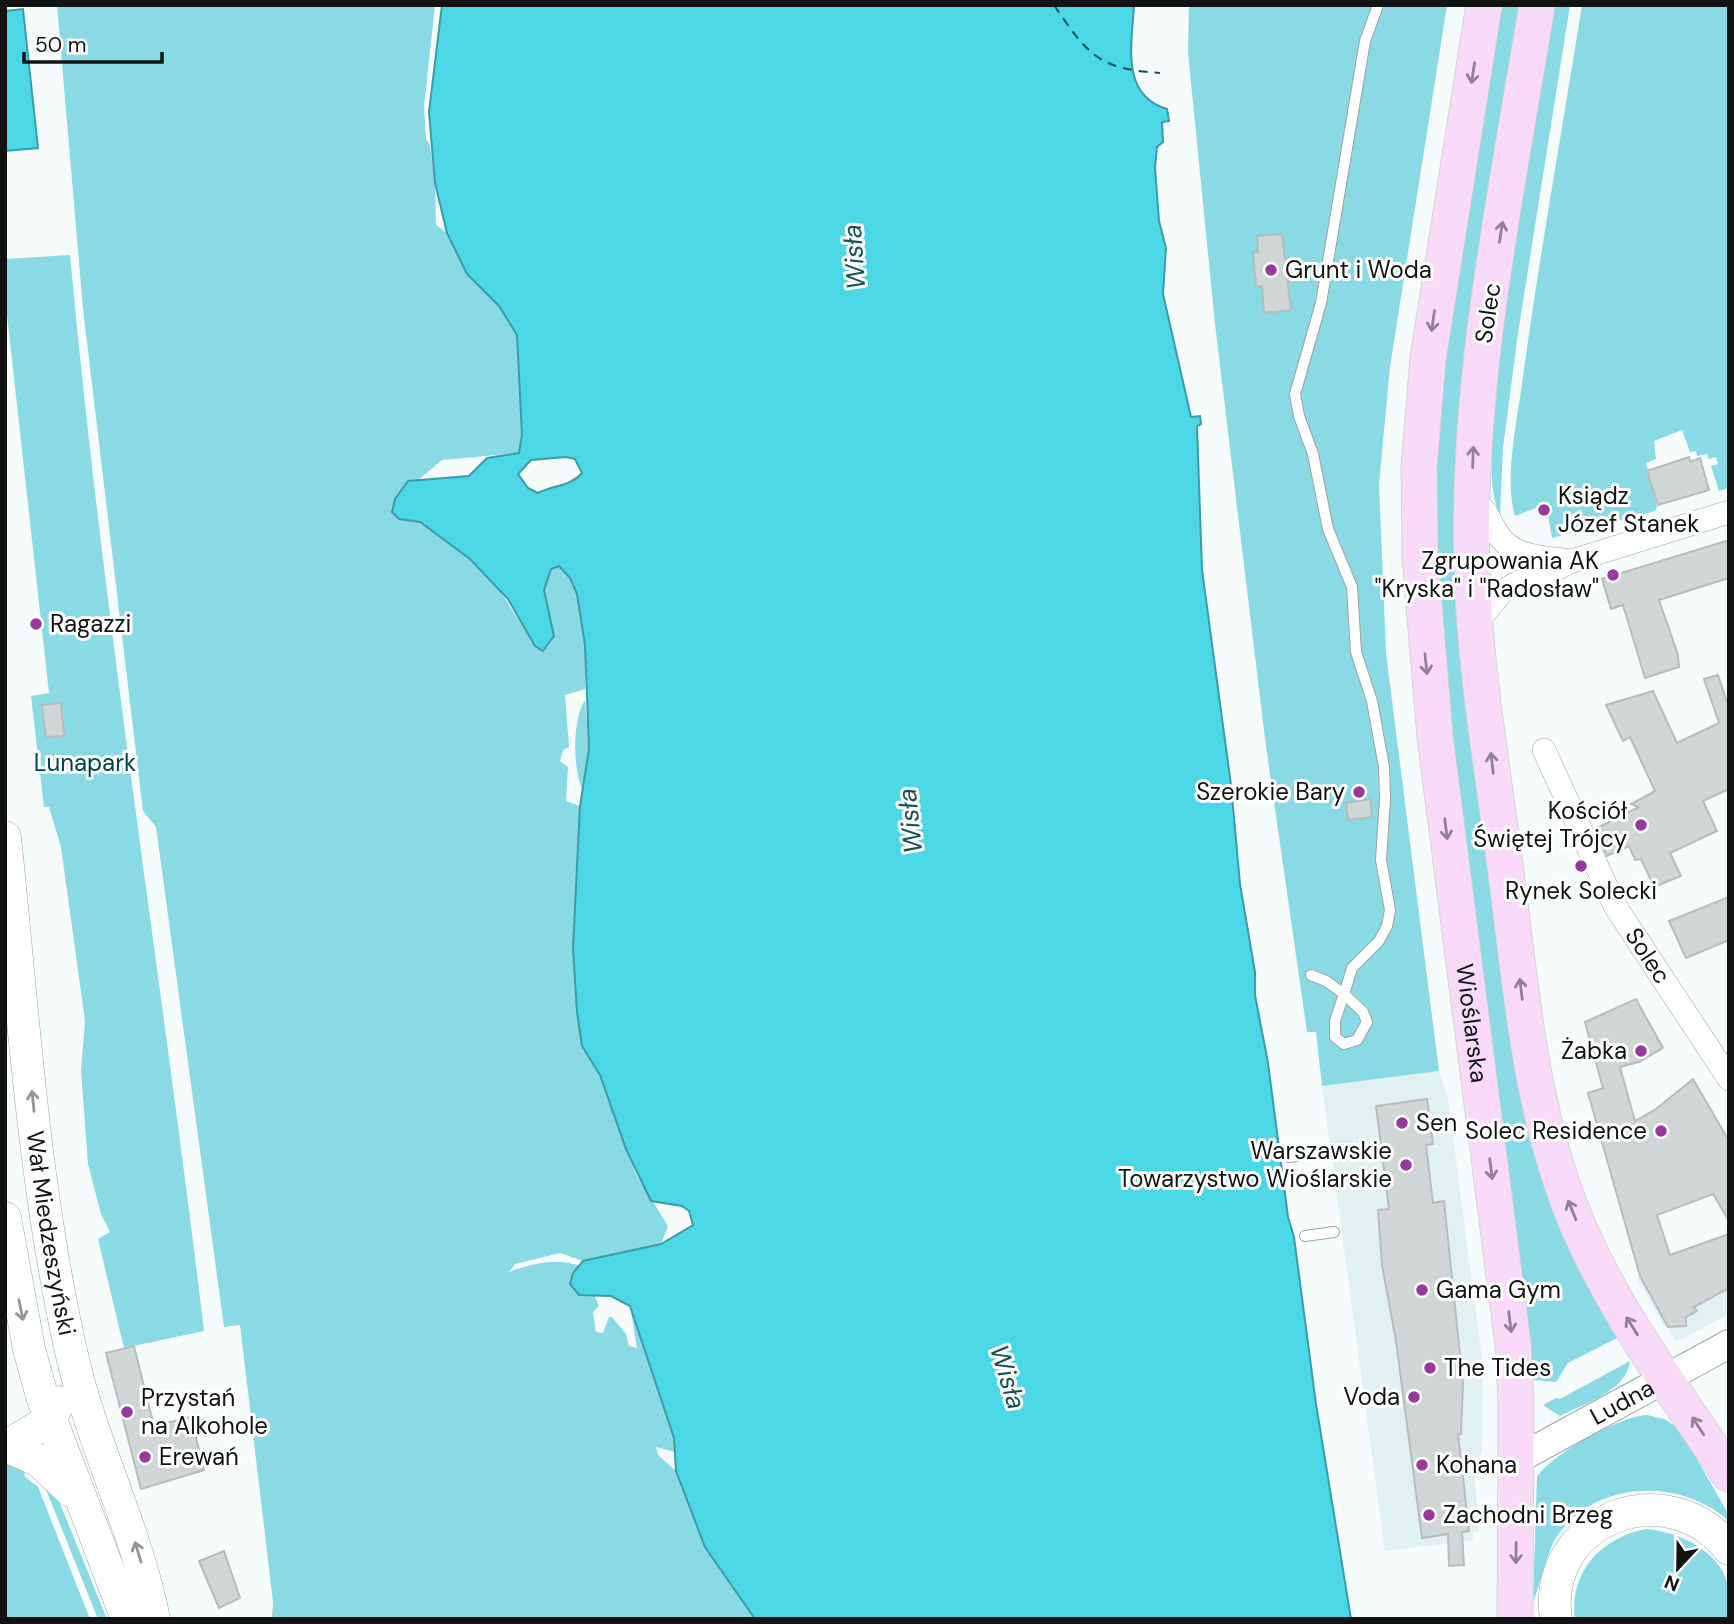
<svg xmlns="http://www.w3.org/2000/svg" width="1734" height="1624" font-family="'DM Sans',sans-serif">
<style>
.built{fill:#e1f0f1}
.green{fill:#89dae4}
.water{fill:#4cd7e7;stroke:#3b9ca8;stroke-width:2;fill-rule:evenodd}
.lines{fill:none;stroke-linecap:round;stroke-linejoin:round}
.ferry{stroke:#165158;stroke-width:2;stroke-dasharray:9 7;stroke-linecap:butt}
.building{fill:#d0d5d6;stroke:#b7bdbd;stroke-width:2}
.service-casing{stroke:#9ea3a4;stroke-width:12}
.minor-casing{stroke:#9ea3a4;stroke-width:24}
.tertiary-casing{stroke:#9ea3a4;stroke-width:30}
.secondary-casing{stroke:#9ea3a4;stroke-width:33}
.primary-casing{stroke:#d4d5d5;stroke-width:37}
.service{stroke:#fff;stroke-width:10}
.minor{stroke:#fff;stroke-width:23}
.tertiary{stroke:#fff;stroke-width:28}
.secondary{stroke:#fff;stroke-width:32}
.primary{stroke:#f9dbf9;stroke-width:35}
.oneway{stroke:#918192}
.oneway2{stroke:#949595}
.poi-dot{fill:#9b389f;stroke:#fff;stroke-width:2.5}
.labels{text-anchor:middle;stroke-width:6;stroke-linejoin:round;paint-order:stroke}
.poi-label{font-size:24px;fill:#121414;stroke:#fff;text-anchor:start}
.street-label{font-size:24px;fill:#121414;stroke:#fff}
.park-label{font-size:24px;fill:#01434a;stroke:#fff}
.water-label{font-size:26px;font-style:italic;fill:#165158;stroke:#fff}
</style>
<rect width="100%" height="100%" fill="#f6fbfc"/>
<path class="built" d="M1439,1071l9,28 35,268 -1,85 -8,11 5,68 -6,1v8l-88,11 -63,-465z
M1672,1255l57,4v55l-49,26h-5l-7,-13 -3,1 -28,-50z"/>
<path class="green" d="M57,5h378l-11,102 2,32 4,6 5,38 1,42 11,8 20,41 32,32 18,29 5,100 -3,18 -77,7 -25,21h14l104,165 8,5c21,-15 2,-39 1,-60 0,-7 5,-15 7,-22l8,-3c30,30 26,83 26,123l-20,6 4,52 -6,3 -3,11 8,6 -2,34 14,5 -7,142 9,98 18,29 36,99 32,52 -7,18 -78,17 -23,-8 -45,11 -6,8c26,-9 48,-15 74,-5l16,39 -6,6 3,20 7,1 6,-16h3l14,17 3,12 8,2 -7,-42 -19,-10 27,7 41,150 -23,-6 2,8 18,16 29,76 50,72h-483l1,-17 -33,-277 -16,2 -68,-500 -13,-16 -60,-502z
M1189,5h258l-57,362 -11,117 7,169 53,418 -117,15 -6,-54h-9l-42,-293 -50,-415 -27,-272z
M1500,5h22l-56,657 48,402 17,74 88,199 -51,26 -12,19 -23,-2 -96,-747 -3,-150 10,-121z
M1553,5h17l-52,328 -15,115 -3,67c-34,-60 39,-424 53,-510z
M1582,5h147v483l-10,3 -8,-25 7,-2 -2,-7 -7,2 -2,-5 -10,2 -1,-5 -6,1 -8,-22 -28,11 2,18 -10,4 11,44 -2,4 -103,27 -6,-34 -31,12c-11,-36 2,-95 7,-132 17,-127 40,-253 60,-379z
M70,255c33,360 91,717 134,1076l-80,17 -26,-109 12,-7 -9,-18 -13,-50 -7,-93 4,-50 -24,-174 -12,-40h-5l-13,-111 18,-3 -44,-396v-38z
M585,700l4,49 -7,40c-9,-21 -10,-69 3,-89z
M1630,1361c-3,30 -47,43 -70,55l-17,-11 13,-7 4,1z
M1647,1415l17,4 15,9 50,87v6c-50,-45 -139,-41 -175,20 -8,15 -17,55 -21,60l4,-124c15,-23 83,-61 110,-62z
M5,1463l18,1 2,13 13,10 52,132h-85z
M41,1477l15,17 51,125h-9z
M1646,1529c34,3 78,23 83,62 1,9 0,19 0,28h-154c-6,-47 26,-81 71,-90z"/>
<path class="water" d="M442,5h692c-2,39 -14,90 33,104l2,12 -7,1 1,20 -6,5 -2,21 4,53 7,27 -3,46 28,123 9,-1 1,8 -4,2 5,144 29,215 9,99 15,88v23l13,68 20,154 6,20 22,167 35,215h-596l-50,-72 -29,-76 -2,-33 -44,-132 -19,-10 -32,-1 -9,-11 3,-11 10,-12 78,-17 32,-19 -4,-14 -7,-5 -31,-5 -25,-52 -26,-74 -18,-29 -5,-34 -4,-64 7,-142 9,-57 -4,-104 -8,-51 -7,-16 -11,-12 -8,3 -7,21 10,46 -11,15 -8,-5 -27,-47 -38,-40 -50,-37 -21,-3 -7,-7 3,-13 13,-18 61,-5 18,-18 32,-5 3,-18 -5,-100 -18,-29 -32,-32 -20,-41 -12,-50 -6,-71zM566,457l9,2 7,14c-12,14 -29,12 -44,20l-10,-5 -10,-14 13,-14z
M23,9l15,139 -33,3v-140z"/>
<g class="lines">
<path class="ferry" d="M1054,5c34,50 44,64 106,68"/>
</g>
<path class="building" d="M1282,234l9,76 -27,3 -2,-27 -6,1 -3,-35h5l-1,-16z
M1689,457l1,5 10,-4 9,32 -51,15 -11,-34z
M1729,540v38l-70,22 19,55 1,12 -34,11 -22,-73 -12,4 -9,-30z
M1718,675l11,33v81l-26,12 14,30 -47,22 11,23 -27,11 -13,-28 -6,1 -6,-14 -22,10 -12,-27 44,-22 -8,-3 24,-13 -25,-54 -7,4 -17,-36 47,-14 24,52 42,-20 -15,-44z
M61,703l3,33 -18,1 -4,-32z
M1370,799l2,18 -24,3 -2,-17z
M1729,897v43l-43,18 -17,-37z
M1636,999l27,49 -24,14 -19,5 15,54 21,-12 37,-30 36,62v80l-16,-27 -56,21 13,40 59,-21v54l-35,19 3,4 -11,6v9l-18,1 -28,-51 -52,-183 15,-5 -18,-66z
M1427,1099l6,45 -7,1 7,58 11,-2 19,183 -2,50h-3l11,97 -7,1 2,33 -15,1 -1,-32 -26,4 -26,-197 -14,-76 -4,-55 11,-1 -13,-103z
M134,1346l20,80 37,-9 13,53 -63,19 -35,-136z
M224,1551l16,47 -21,10 -20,-47z"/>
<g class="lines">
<defs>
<path id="service" d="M1311,975l15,6 18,13 -9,27v16l9,7 13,-4 10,-18 -4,-10 -19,-18 8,-26 27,-27 8,-15 3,-16 -9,-50 4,-60 -1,-33 -12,-66 -16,-49 -4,-65 -24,-58 -15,-75 -14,-38 -4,-22 26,-91 44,-262 13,-36
M1289,1157l34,-5
M1305,1236l29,-4"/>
<g id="minor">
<path d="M1473,500c19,16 14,18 26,36 17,23 47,21 73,25"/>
<path d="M1476,623l27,-32 14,-8 27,-8 28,-14 157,-49"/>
<path id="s1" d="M1544,750l71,156 114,173"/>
</g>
<g id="tertiary">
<path id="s2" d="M1516,1460l213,-116"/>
</g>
<g id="secondary">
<path id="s3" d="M5,837c18,171 28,346 66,514 20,92 65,176 83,268"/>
<path d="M5,1218l24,131 13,47 85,223"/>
<path d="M5,1447l45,-27 9,-18"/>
<path d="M8,1447l30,13 33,31"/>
<path d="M1556,1619c-15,-100 112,-148 173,-70"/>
</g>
<g id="primary">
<path id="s4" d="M1484,5l-56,353 -9,108 1,92 15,179 78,608 3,59 -1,215"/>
<path d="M1537,5c-30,186 -71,374 -65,563 3,107 23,214 36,320 14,110 23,219 64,323 37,94 101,178 157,263"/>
</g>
</defs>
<use href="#service" class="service-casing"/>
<use href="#minor" class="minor-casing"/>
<use href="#tertiary" class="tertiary-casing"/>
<use href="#secondary" class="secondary-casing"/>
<use href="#primary" class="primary-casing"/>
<use href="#service" class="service"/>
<use href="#minor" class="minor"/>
<use href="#tertiary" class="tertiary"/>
<use href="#secondary" class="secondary"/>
<use href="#primary" class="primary"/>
</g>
<defs><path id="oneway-shaft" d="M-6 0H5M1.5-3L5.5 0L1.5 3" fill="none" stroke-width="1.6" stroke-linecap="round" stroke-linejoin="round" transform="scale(1.75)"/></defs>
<g class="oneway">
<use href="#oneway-shaft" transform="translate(1473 73) rotate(99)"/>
<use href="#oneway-shaft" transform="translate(1501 232) rotate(-81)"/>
<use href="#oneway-shaft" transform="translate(1433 321) rotate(98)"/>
<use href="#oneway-shaft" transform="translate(1473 457) rotate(-88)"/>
<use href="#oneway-shaft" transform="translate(1426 664) rotate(84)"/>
<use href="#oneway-shaft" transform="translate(1492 763) rotate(-97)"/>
<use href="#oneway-shaft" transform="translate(1446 829) rotate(83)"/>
<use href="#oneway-shaft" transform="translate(1521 989) rotate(-97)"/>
<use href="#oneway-shaft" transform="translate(1491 1169) rotate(83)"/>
<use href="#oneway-shaft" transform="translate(1572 1210) rotate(-112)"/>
<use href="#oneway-shaft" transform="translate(1510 1322) rotate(83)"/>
<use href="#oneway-shaft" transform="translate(1632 1326) rotate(-122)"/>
<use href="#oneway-shaft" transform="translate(1698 1426) rotate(-123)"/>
<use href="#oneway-shaft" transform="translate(1516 1553) rotate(91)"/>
</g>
<g class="oneway2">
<use href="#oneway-shaft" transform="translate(33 1101) rotate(-96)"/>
<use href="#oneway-shaft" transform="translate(21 1310) rotate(78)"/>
<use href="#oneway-shaft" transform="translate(138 1552) rotate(-107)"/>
</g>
<g class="poi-dot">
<circle cx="1271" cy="270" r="7"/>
<circle cx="1544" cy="510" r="7"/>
<circle cx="1613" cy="575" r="7"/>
<circle cx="36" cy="624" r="7"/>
<circle cx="1359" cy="792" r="7"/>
<circle cx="1641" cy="825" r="7"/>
<circle cx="1581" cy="866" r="7"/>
<circle cx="1641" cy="1051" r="7"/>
<circle cx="1402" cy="1123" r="7"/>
<circle cx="1661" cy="1131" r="7"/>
<circle cx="1406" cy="1165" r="7"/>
<circle cx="1422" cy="1290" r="7"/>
<circle cx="1430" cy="1368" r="7"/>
<circle cx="1414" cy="1397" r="7"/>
<circle cx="127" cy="1412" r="7"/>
<circle cx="145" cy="1457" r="7"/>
<circle cx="1422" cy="1465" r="7"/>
<circle cx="1429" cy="1515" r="7"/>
</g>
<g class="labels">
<g class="poi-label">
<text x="1285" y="278">Grunt i Woda</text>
<text x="1558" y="504">Ksiądz<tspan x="1558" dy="28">Józef Stanek</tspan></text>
<text x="1599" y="569" text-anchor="end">Zgrupowania AK<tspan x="1599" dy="28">"Kryska" i "Radosław"</tspan></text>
<text x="50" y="632">Ragazzi</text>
<text x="1345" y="800" text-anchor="end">Szerokie Bary</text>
<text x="1627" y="819" text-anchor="end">Kościół<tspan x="1627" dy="28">Świętej Trójcy</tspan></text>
<text x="1581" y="899" text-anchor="middle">Rynek Solecki</text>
<text x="1627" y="1059" text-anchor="end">Żabka</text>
<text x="1416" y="1131">Sen</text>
<text x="1647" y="1139" text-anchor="end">Solec Residence</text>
<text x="1392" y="1159" text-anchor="end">Warszawskie<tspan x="1392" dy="28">Towarzystwo Wioślarskie</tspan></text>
<text x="1436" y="1298">Gama Gym</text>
<text x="1444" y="1376">The Tides</text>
<text x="1400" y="1405" text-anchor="end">Voda</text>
<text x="141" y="1406">Przystań<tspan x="141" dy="28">na Alkohole</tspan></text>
<text x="159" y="1465">Erewań</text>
<text x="1436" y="1473">Kohana</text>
<text x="1443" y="1523">Zachodni Brzeg</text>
</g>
<g class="street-label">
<text transform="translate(1488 313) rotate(-81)" y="8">Solec</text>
<text dy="8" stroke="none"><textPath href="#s1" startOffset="231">Solec</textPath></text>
<text dy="8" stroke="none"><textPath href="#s4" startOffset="1026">Wioślarska</textPath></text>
<text dy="8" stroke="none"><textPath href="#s3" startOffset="399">Wał Miedzeszyński</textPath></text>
<text dy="8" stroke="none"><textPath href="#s2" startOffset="121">Ludna</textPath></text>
</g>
<g class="park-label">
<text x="85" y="771">Lunapark</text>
</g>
<g class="water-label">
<text transform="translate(854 257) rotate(-94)" y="9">Wisła</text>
<text transform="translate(910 821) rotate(-96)" y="9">Wisła</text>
<text transform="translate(1008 1377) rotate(73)" y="9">Wisła</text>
</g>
</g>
<rect width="1734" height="1624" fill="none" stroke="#121414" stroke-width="14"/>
<g transform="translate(1678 1568) rotate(202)" stroke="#ffffff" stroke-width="5" paint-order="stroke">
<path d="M0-5L12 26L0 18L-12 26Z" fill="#121414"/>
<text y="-10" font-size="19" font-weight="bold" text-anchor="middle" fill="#121414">N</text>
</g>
<path d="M24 52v10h138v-10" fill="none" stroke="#121414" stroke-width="3.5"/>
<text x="35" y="52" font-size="21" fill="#121414" stroke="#ffffff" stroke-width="5" paint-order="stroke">50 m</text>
</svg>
